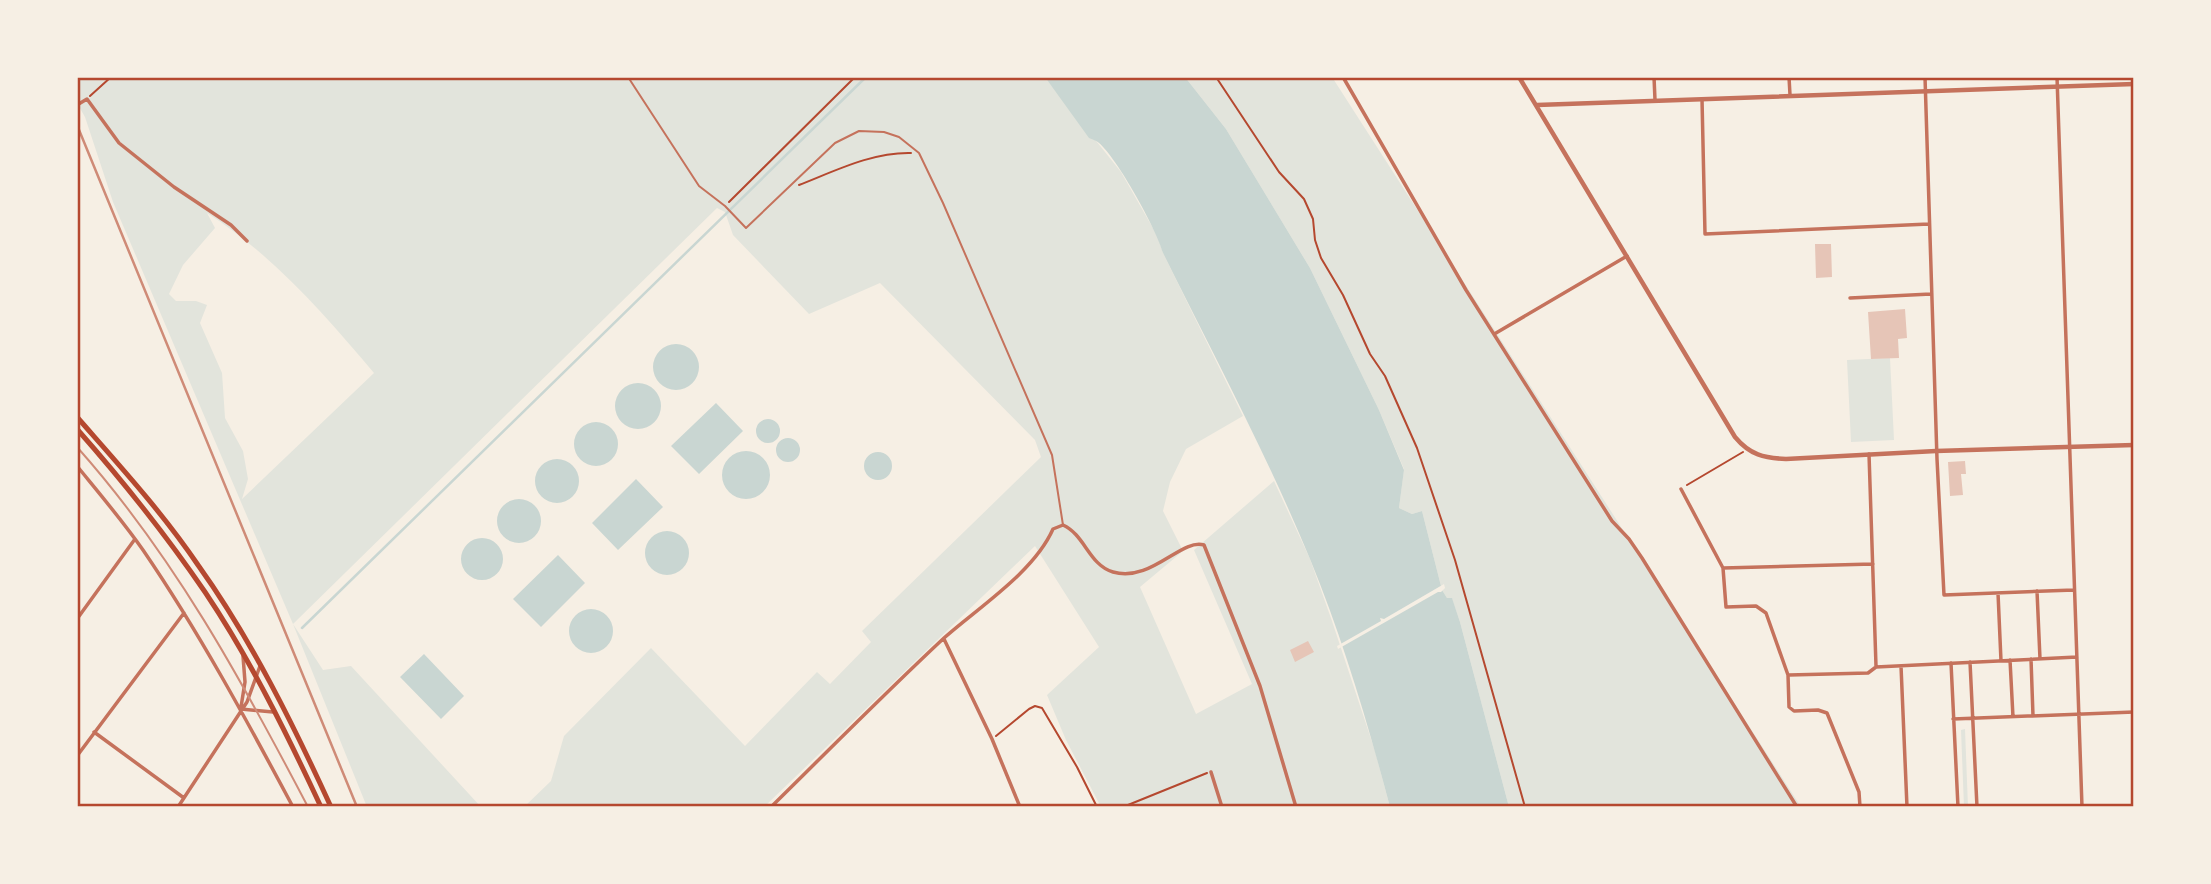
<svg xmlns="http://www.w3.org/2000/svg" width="2211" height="884" font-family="'Open Sans',sans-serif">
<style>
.green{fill:#e2e4dc;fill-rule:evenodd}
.water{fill:#c9d6d2}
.pier{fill:#f6efe4}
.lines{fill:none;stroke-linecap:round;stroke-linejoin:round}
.stream{stroke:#c9d6d2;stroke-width:2.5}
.building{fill:#e6c5b7}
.path{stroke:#b5482f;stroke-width:2}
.service{stroke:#c5725c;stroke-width:2}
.minor{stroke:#c5725c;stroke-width:3.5}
.tertiary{stroke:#c5725c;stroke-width:4.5}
.primary{stroke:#b5482f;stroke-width:5}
.tram{stroke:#cf8b77;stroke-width:2}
.rail{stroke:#cf8b77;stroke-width:2.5}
.neatline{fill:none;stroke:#b5482f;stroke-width:2.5}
</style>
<rect width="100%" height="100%" fill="#f6efe4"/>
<path class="green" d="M77,77h968l76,95 37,65 5,16 80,163 -57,33 -16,33 -7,29 20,40 -43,36 56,127 56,-30 -58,-134 80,-69 36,78 22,62 43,130 15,56h-289l-35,-67 -19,-45 52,-48 -64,-101 -271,261h-240l27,-26 13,-45 87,-88 94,98 72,-74 13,12 41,-42 -9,-11 179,-174 -6,-17 -155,-157 -71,31 -76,-79 -8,-23 -8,-4 -424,416 30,46 28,-4 130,141h-114l-74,-183 -180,-422 -28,-85 -8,-14zM207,213c65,41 118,102 167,160l-132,126 6,-20 -5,-28 -18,-33 -3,-45 -22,-50 7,-18 -11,-4h-20l-7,-7 14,-29 32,-37z
M1185,77h147l469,730h-292l-49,-185 -8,-23 -5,-1 -5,-8 -20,-79 -10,3 -13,-6 5,-39 -25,-59 -69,-142 -84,-139z
M1890,358l4,82 -43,2 -4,-82z
M1965,729l3,78h-4l-3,-77z"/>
<path class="water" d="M1045,77h140l41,52 84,139 69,142 25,60 -5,38 13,6 10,-3 20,79 5,8h5l8,24 49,185h-119c-22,-83 -47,-168 -80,-248 -43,-104 -97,-205 -147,-306 -6,-23 -46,-95 -64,-110 -2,-2 -7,-4 -10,-5z
M653 367a23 23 0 1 1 46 0a23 23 0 1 1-46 0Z
M615 406a23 23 0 1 1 46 0a23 23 0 1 1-46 0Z
M716,403l27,28 -44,43 -28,-28z
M756 431a12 12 0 1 1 24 0a12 12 0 1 1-24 0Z
M574 444a22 22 0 1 1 44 0a22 22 0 1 1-44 0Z
M776 450a12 12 0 1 1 24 0a12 12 0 1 1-24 0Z
M722 475a24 24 0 1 1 48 0a24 24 0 1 1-48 0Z
M864 466a14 14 0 1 1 28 0a14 14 0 1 1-28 0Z
M535 481a22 22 0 1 1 44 0a22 22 0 1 1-44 0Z
M636,479l27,28 -45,43 -26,-27z
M497 521a22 22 0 1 1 44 0a22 22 0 1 1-44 0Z
M645 553a22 22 0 1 1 44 0a22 22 0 1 1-44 0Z
M461 559a21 21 0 1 1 42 0a21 21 0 1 1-42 0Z
M558,555l27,28 -44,44 -28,-28z
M569 631a22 22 0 1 1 44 0a22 22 0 1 1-44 0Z
M424,654l40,42 -23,23 -41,-42z"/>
<path class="pier" d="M1444,584l1,4 -4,4h-3l-100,57 -1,-3 44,-25 -1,-3 4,1z"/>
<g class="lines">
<path class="stream" d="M302,628l564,-551"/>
</g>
<path class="building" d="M1815,244h16l1,33 -16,1z
M1905,309l2,29 -9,1 1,19 -28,1 -3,-47z
M1965,461l1,13h-5l2,21 -13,1 -2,-34z
M1308,641l6,11 -19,10 -5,-12z"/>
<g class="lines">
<path class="path" d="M1216,77l63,95 25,27 9,20 2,21 6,18 22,37 27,59 15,22 32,72 38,112 70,247
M90,96l21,-19
M799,185c36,-14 73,-33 112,-32
M729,202l126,-125
M1687,485l56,-33
M996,736l33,-27 6,-3 7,2 35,59 20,40
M1123,807l84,-34"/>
<path class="service" d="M628,77l71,109 26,20 21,22 89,-85 24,-12 25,1 15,5 20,16 24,50 109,252 11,70"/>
<path class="minor" d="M1343,77l123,213 146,231 17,18 13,19 155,249
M1654,77l1,23
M1789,77l1,18
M1925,77l12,382 7,136 130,-5
M2057,77l25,730
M1702,99l3,135 224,-10
M77,105l10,-6 32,44 55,44 57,38 16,16
M1850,298l81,-4
M1496,333l131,-77
M1869,454l7,212
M77,466c22,27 45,54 66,84 56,82 103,169 150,257
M1681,489l42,79 3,39 30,-1 10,7 22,62 1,32 5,4 24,-1 9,3 32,79 1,15
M1723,568l150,-4
M2037,591l3,68
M1998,593l3,68
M77,619l58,-80
M944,639l48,100 28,68
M2031,659l2,57
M2010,660l3,57
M1970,662l7,145
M1951,663l7,144
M1901,666l6,141
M1789,675l79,-2 8,-6 201,-10
M241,707l4,-25 -2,-26
M241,709l32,3
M1953,719l181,-7
M94,732l90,66
M77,756l107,-143
M1211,772l11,35
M178,807l69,-105 13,-36
M771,807c57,-56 114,-114 173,-169 35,-31 90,-66 109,-109l10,-4c22,10 26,40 50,47 38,11 68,-34 91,-27l56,141 36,121"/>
<path class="tertiary" d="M1519,77l216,360c15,18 29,21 51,22l150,-8 198,-6
M1537,105l597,-21"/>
<path class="primary" d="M77,417c42,48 85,95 121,148 53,74 95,159 133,242
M77,429c45,51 89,106 128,163 45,67 82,142 116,215"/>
<path class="tram" d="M77,447c97,109 164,232 231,360"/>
<path class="rail" d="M77,125l280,682"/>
</g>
<rect width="2211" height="884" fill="none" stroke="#f6efe4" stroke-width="158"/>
<rect x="79" y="79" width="2053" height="726" class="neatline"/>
</svg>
